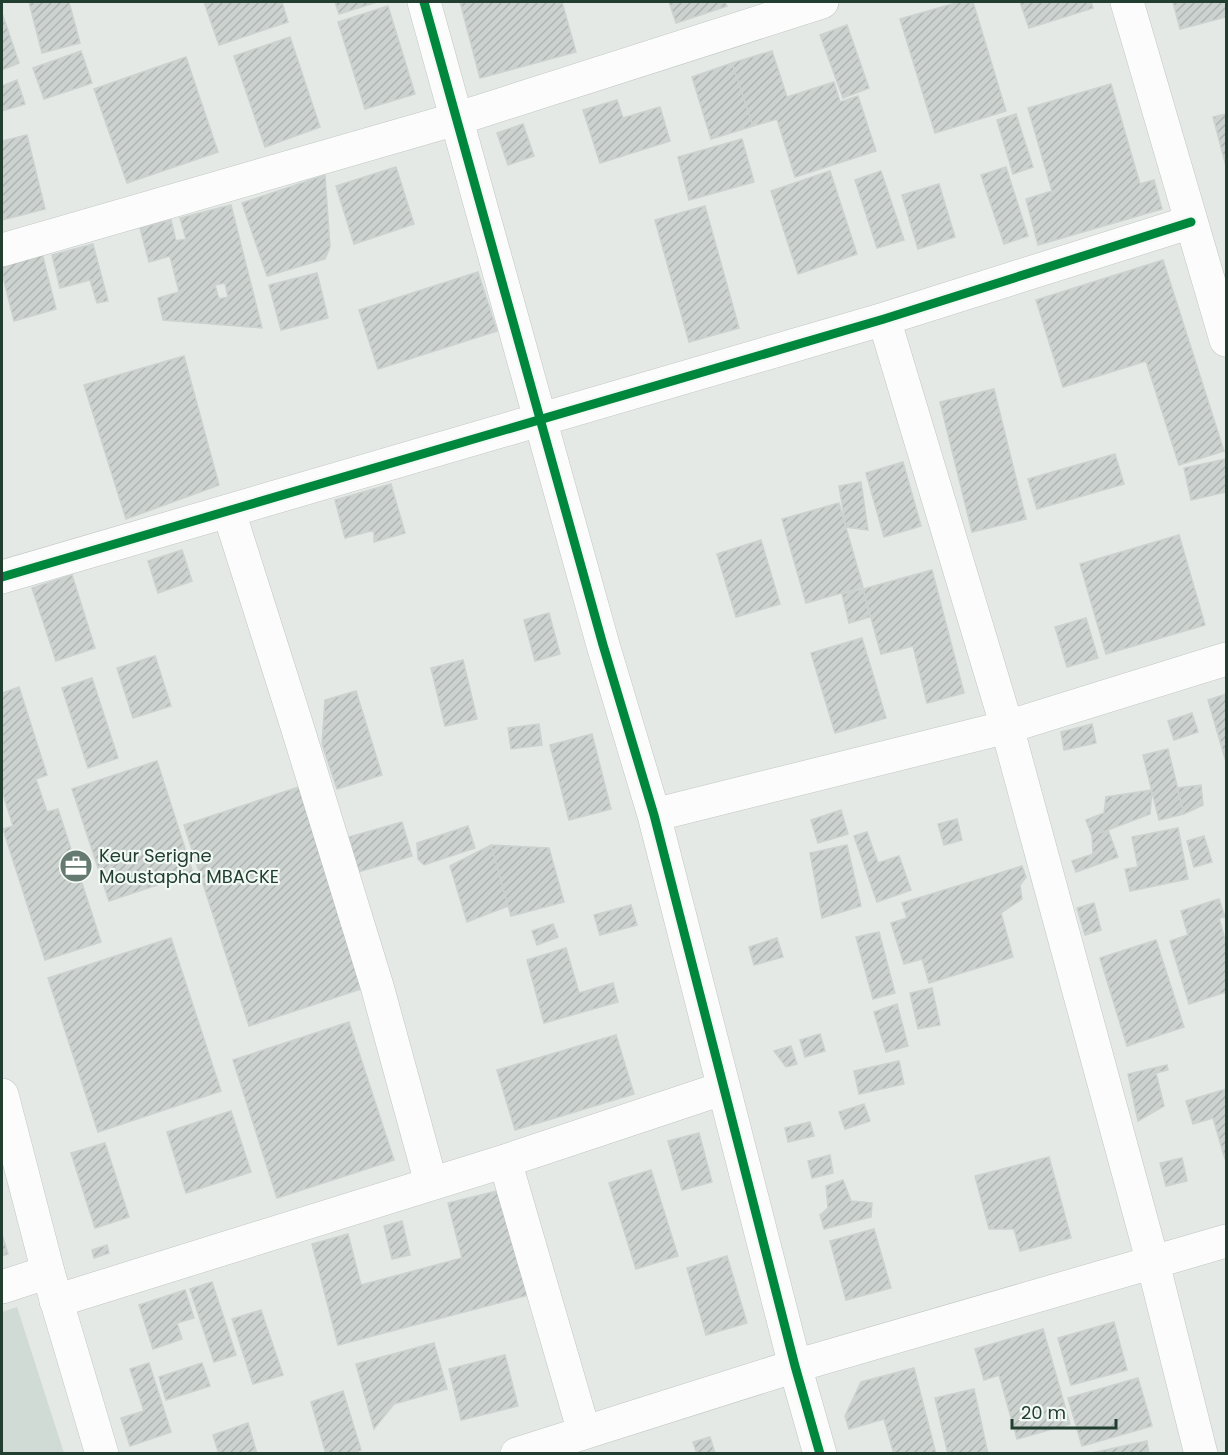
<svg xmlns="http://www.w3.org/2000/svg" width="1228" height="1455" font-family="Poppins,sans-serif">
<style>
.built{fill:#d1dbd5}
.building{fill:url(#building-hatch);stroke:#ccd2cf;stroke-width:1.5;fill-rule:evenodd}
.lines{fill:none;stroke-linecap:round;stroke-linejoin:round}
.street-casing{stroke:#c1c6c3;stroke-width:34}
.secondary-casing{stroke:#bfc7c3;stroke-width:34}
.street{stroke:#fbfcfb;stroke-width:33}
.secondary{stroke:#fbfcfb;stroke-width:33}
.cycleway-casing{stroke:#f2f9f4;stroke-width:13}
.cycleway{stroke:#00873e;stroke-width:9}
.labels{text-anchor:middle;stroke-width:4.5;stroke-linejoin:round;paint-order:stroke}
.poi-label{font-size:18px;fill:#213e30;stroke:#f2f9f4;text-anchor:start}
</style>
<defs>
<pattern id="building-hatch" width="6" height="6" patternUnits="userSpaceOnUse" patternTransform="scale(1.5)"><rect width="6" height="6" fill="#ccd2cf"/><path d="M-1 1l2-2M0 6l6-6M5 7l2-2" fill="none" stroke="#afb5b2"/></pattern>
</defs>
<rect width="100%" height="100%" fill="#e4e9e6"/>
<path class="built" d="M17,1307l47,146h-62v-141z"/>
<path class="building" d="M29,2h40l11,41 -38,10z
M204,2h78l6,20 -69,23z
M335,2h42l-38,12z
M460,2h102l14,50 -96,26z
M669,2h56l2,4 -51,17z
M959,2h14l33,109 -71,22 -35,-114z
M1020,2h71l2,6 -64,20z
M1173,2h53v15l-46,12z
M388,6l27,88 -50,15 -27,-87z
M2,13l17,50 -17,7z
M847,25l22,63 -26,10 -23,-63z
M290,37l30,90 -55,20 -31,-91z
M81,51l11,32 -48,16 -11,-31z
M772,51l15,46 47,-15 6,20 18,-6 18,55 -81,26 -18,-58 -24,7 -21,-63z
M186,57l32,95 -91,31 -33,-94z
M732,63l21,63 -42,13 -19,-62z
M17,80l8,24 -23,7v-25z
M1111,84l29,100 14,-4 8,29 -124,36 -12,-46 26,-8 -24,-83z
M617,100l6,18 37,-11 10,34 -70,22 -17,-53z
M1016,114l17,53 -20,7 -16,-54z
M1226,114v52l-13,-49z
M523,124l11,32 -26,9 -11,-32z
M27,135l18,74 -43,11v-79z
M742,139l12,43 -65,18 -11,-43z
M396,167l18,57 -60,20 -18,-58z
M1006,167l22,69 -24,8 -23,-69z
M830,171l27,83 -59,20 -27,-83z
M881,171l23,69 -27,8 -22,-68z
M325,175l5,72 -5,12 -58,17 -25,-73z
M939,184l16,53 -37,12 -16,-54z
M231,205l31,123 -99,-8 -5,-22 21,-6 -9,-36 -21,6 -9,-34 31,-8 5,21 10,-2 -6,-21zM225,283l3,14 -9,2 -4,-14z
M705,206l34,122 -50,14 -34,-122z
M93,244l15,57 -11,2 -7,-23 -30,8 -8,-33z
M42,253l14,56 -42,12 -12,-48v-9z
M1163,260l61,191 -45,14 -33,-104 -83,26 -27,-87z
M478,272l19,59 -119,38 -19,-59z
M317,273l11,45 -47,12 -12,-45z
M184,356l35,129 -93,34 -42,-134z
M994,389l32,130 -54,13 -32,-130z
M1115,454l9,30 -87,25 -9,-30z
M1226,459v33l-35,8 -7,-32z
M903,462l18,64 -37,11 -18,-64z
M861,482l7,48 -22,-3 -7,-41z
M391,484l14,49 -31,9v-12l-29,8 -10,-38z
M839,503l24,84 -57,16 -24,-84z
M1179,535l26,90 -99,29 -26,-90z
M761,540l19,64 -44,13 -19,-63z
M182,550l10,31 -34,12 -10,-32z
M932,570l32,123 -37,10 -14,-57 -32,8 -18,-65z
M72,575l23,73 -39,13 -24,-73z
M863,589l7,28 -21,6 -7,-29z
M549,613l11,41 -25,7 -11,-41z
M1086,618l12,40 -31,9 -12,-40z
M862,638l24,80 -51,15 -24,-80z
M155,656l16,50 -38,12 -16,-50z
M463,660l14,59 -32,7 -14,-58z
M92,678l26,80 -30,10 -26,-80z
M19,687l28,88 -11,4 11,33 11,-3 43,133 -56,18 -42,-131 10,-3 -11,-35v-98z
M356,691l26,84 -45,14 -15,-45 3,-44z
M1226,694v68l-18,-62z
M1192,713l6,19 -24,8 -6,-19z
M539,724l3,21 -31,4 -3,-21z
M1092,724l4,19 -32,7 -3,-18z
M592,734l19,75 -42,11 -19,-75z
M1168,749l16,65 -25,6 -16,-65z
M157,761l36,112 -84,28 -37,-112z
M1201,785l2,20 -19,9 -7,-26z
M299,787l65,201 -115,38 -65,-201z
M1152,790l-2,24 -58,22 -6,-16 18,-7 2,-16z
M841,810l7,24 -30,9 -7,-23z
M957,819l5,21 -18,5 -6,-21z
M402,822l10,34 -54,16 -9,-35z
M468,826l7,22 -51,17 -6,-6 -1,-16z
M1178,828l10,51 -58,12 -5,-22 13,-2 -6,-30z
M1108,830l10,27 -42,15 -4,-11 21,-7 -1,-18z
M867,832l11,31 21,-7 12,34 -34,12 -23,-66z
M1204,836l8,26 -18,5 -7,-26z
M491,845l58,3 15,54 -53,14z
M491,845l17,61 -41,16 -17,-56z
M847,845l14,61 -39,12 -12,-65z
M1022,866l4,11 -6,8 2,14 -21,14 12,44 -84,26 -7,-24 -18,5 -13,-41 16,-5 -5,-15z
M1219,899l6,18 -6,1 7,25v49l-37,12 -19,-63 18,-6 -7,-24z
M1094,903l7,27 -16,5 -8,-27z
M631,905l6,20 -37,10 -6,-20z
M553,924l5,13 -21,8 -5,-14z
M879,932l16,61 -22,6 -17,-62z
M171,938l50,153 -123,41 -50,-154z
M777,938l6,19 -29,8 -5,-18z
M1156,940l28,87 -57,19 -27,-88z
M566,948l13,45 34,-10 5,19 -74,21 -17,-63z
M932,988l8,37 -22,4 -8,-36z
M897,1004l11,42 -22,6 -12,-40z
M349,1022l45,138 -117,38 -44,-138z
M820,1034l5,17 -20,6 -5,-17z
M616,1035l18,59 -119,36 -18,-60z
M791,1046l6,18 -11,3 -12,-16z
M899,1061l5,23 -45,10 -5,-23z
M1167,1065l1,5 -12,3 8,33 -26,15 -10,-47z
M1226,1089v70h-1l-12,-41 -20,6 -7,-23z
M864,1104l6,17 -25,8 -6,-17z
M231,1111l20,61 -65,21 -19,-61z
M810,1122l4,14 -26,6 -3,-14z
M699,1133l13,49 -30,8 -14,-49z
M105,1143l24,74 -34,11 -24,-75z
M830,1155l3,18 -21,5 -4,-17z
M1049,1157l22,81 -51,13 -6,-22h-25l-14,-53z
M1182,1158l5,23 -21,5 -6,-23z
M651,1170l27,86 -42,13 -27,-86z
M843,1180l8,21 21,2 -1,14 -47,12 -4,-14 8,-7 -2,-22z
M501,1190l28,105 -191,50 -26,-101 36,-10 13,51 101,-27 -14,-55z
M402,1221l8,34 -18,4 -8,-33z
M874,1229l17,59 -45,12 -16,-59z
M2,1234l6,20 -6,2z
M107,1245l2,8 -15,5 -2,-8z
M727,1256l20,67 -41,12 -19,-67z
M212,1282l24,73 -22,7 -24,-73z
M185,1290l9,28 -17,5 5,16 -29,10 -14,-44z
M261,1310l22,65 -30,9 -21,-65z
M1114,1322l13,48 -56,15 -13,-47z
M1043,1329l27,95 -53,15 -18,-64 -15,5 -9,-31z
M434,1343l13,46 -53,15 -20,25 -18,-65z
M505,1355l13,51 -57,14 -12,-51z
M149,1363l22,69 -41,14 -9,-28 23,-7 -14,-42z
M202,1363l8,23 -44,14 -7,-23z
M914,1368l22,86h-42l-10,-35 -35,10 -4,-13 16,-34z
M1138,1378l14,48 -70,20 -14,-48z
M974,1389l14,65h-40l-13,-56z
M343,1391l18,59 -11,4h-24l-15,-52z
M248,1423l9,31h-38l-6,-19z
M710,1437l5,16 -18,1 -4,-12z
M1147,1441l2,13h-62z"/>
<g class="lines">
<defs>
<path id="street" d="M424,2l179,643 51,170 141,551 25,88
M1127,2l99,338
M2,250l454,-131 366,-117
M884,319l123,408 146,536 48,191
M229,512l67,211 81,263 54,197
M2,577l882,-258 307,-97
M654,815l353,-88 219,-68
M505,1161l79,271
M2,1287l46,-15
M56,1301l449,-140 219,-73
M517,1454l278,-88 431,-125"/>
<path id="secondary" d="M2,1095l46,177 54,182"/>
</defs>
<use href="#street" class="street-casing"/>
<use href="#secondary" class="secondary-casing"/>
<use href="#street" class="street"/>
<use href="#secondary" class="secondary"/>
<defs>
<path id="cycleway" d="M424,2l179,643 51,170 141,551 25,88
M2,577l882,-258 307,-97"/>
</defs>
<use href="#cycleway" class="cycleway-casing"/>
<use href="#cycleway" class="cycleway"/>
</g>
<defs>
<symbol id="office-disc" viewBox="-11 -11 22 22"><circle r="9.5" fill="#657a70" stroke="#f2f9f4"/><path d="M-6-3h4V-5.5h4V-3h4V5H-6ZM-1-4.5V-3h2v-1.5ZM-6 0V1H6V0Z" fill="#fff"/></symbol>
</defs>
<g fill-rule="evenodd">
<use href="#office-disc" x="57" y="847" width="38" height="38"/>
</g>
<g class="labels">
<g class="poi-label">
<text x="99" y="862">Keur Serigne<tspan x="99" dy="21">Moustapha MBACKE</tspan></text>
</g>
</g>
<rect width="1228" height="1455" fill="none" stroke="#213e30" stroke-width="6"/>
<path d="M1012 1419v9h104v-9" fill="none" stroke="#213e30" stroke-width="3"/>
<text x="1021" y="1419" font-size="18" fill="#213e30" stroke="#f2f9f4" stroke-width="4.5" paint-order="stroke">20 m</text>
</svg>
